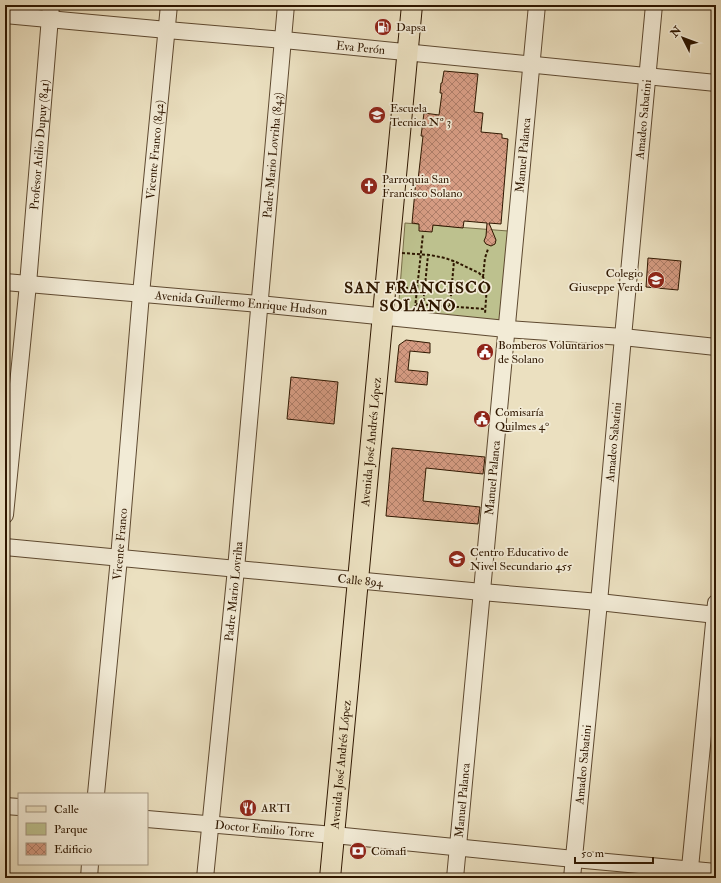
<svg xmlns="http://www.w3.org/2000/svg" width="721" height="883" font-family="'IM FELL Double Pica',serif">
<style>
.green{fill:#bdc18e;stroke:#766c47}
.building{fill:url(#building-cross-hatch);stroke:#2f1700}
.lines{fill:none;stroke-linecap:round;stroke-linejoin:round}
.minor-casing{stroke:#5e4930;stroke-width:18}
.major-casing{stroke:#2f1700;stroke-width:22}
.path{stroke:#2f1700;stroke-width:2;stroke-dasharray:3 2;stroke-linecap:butt}
.minor{stroke:#f2ebd6;stroke-width:16}
.major{stroke:#ebe0c0;stroke-width:20}
.labels{text-anchor:middle;stroke-width:3.5;stroke-linejoin:round;paint-order:stroke}
.poi-label{font-size:12px;fill:#2f1700;stroke:#f2ebd6;text-anchor:start}
.street-label{font-size:12px;fill:#2f1700;stroke:#f2ebd6}
.district-label{font-size:16px;font-weight:bold;letter-spacing:1px;fill:#2f1700;stroke:#f2ebd6}
</style>
<defs>
<pattern id="building-cross-hatch" width="8" height="8" patternUnits="userSpaceOnUse"><rect width="8" height="8" fill="#d59b82"/><path d="M0 0l8 8M0 8l8-8" fill="none" stroke="#ad7d68"/></pattern>
</defs>
<rect width="100%" height="100%" fill="#ebe0c0"/>
<filter id="stains"><feTurbulence type="fractalNoise" baseFrequency=".005" numOctaves="4"/><feColorMatrix values="0 0 0 0 .2 0 0 0 0 .09 0 0 0 0 .02 0 0 0 .5 -.17"/></filter>
<radialGradient id="worn" r=".72"><stop offset=".6" stop-color="#630" stop-opacity="0"/><stop offset="1" stop-color="#630" stop-opacity=".3"/></radialGradient>
<path class="green" d="M405,223l103,8 -8,90 -102,-8z"/>
<path class="building" d="M444,71l34,3 -4,38 9,1 -2,19 21,2v4l6,1 -7,85 -12,-1 7,17 -1,4 -4,2 -5,-2 -2,-3 2,-5 1,-13 -23,-2 -1,7 -30,-3 -1,7 -13,-1v-7l-7,-1 4,-43h2l5,-44h-2l3,-23 15,2 3,-22h-2l1,-10h1z
M648,258l33,3 -3,29 -32,-3z
M406,340l24,3v10l-20,-2 -2,19 20,2 -1,13 -32,-3 4,-37z
M291,377l47,5 -4,42 -47,-5z
M392,448l93,9 -2,17 -57,-6 -3,33 57,6 -2,17 -92,-8z"/>
<g class="lines">
<defs>
<g id="minor">
<path id="s1" d="M5,15l162,15 117,10 432,43"/>
<path id="s2" d="M5,282l254,22 247,25 117,8 93,10"/>
<path id="s3" d="M5,515l23,-231 23,-279"/>
<path id="s4" d="M5,547l477,45 117,10 117,13"/>
<path id="s5" d="M96,794l23,-236 22,-264 28,-289"/>
<path d="M5,806l14,1"/>
<path id="s6" d="M147,819l187,16 240,24 142,13"/>
<path d="M89,878l1,-14"/>
<path id="s7" d="M205,878l31,-309 50,-564"/>
<path id="s8" d="M455,878l82,-873"/>
<path id="s9" d="M572,878l27,-276 24,-265 31,-332"/>
<path d="M689,878l27,-275"/>
</g>
<g id="major">
<path id="s10" d="M330,878l82,-873"/>
</g>
</defs>
<use href="#minor" class="minor-casing"/>
<use href="#major" class="major-casing"/>
<path class="path" d="M402,253l28,2 15,3 11,4 23,11 4,4 4,8 -2,29
M483,277l2,-19 3,-9
M400,287l17,2
M416,304l69,5
M423,306l5,-51
M450,306l4,-45
M415,308l8,-74"/>
<use href="#minor" class="minor"/>
<use href="#major" class="major"/>
</g>
<defs>
<symbol id="fuel-disc" viewBox="-11 -11 22 22"><circle r="9.5" fill="#8f2418" stroke="#f2ebd6"/><path d="M-5.5-6h7V0h2V4h1.3V-2.5L3-4.5l.8-.8L6-3V5H2.5V1h-1V6h-7ZM-4.2-4.7v3.2H.2V-4.7Z" fill="#fff"/></symbol>
<symbol id="school-disc" viewBox="-11 -11 22 22"><circle r="9.5" fill="#8f2418" stroke="#f2ebd6"/><path d="M0-5L7-2L0 1L-7-2ZM-4 1L0 2.5L4 1V4Q0 6-4 4Z" fill="#fff"/></symbol>
<symbol id="church-disc" viewBox="-11 -11 22 22"><circle r="9.5" fill="#8f2418" stroke="#f2ebd6"/><path d="M-1.2-6h2.4v3.5h3.3v2.4h-3.3V6h-2.4V-.1h-3.3v-2.4h3.3Z" fill="#fff"/></symbol>
<symbol id="civic-disc" viewBox="-11 -11 22 22"><circle r="9.5" fill="#8f2418" stroke="#f2ebd6"/><path d="M-.6-6.5H3V-4.5H.6V-3L4-1V1h2V6H-6V1h2V-1L-.6-3ZM-1.2 2.5V6h2.4V2.5Z" fill="#fff"/></symbol>
<symbol id="restaurant-disc" viewBox="-11 -11 22 22"><circle r="9.5" fill="#8f2418" stroke="#f2ebd6"/><path d="M-5-6h1v4h1v-4h1v4h1v-4h1v5L-1.5 .5V6h-2V.5L-5-1ZM5-6V6H3V1.5H1.5Q1.5-4 5-6Z" fill="#fff"/></symbol>
<symbol id="bank-disc" viewBox="-11 -11 22 22"><circle r="9.5" fill="#8f2418" stroke="#f2ebd6"/><path d="M-6-4H6V4H-6ZM0-2.3a2.3 2.3 0 1 0 0 4.6a2.3 2.3 0 1 0 0-4.6Z" fill="#fff"/></symbol>
</defs>
<g fill-rule="evenodd">
<use href="#fuel-disc" x="373" y="17" width="20" height="20"/>
<use href="#school-disc" x="367" y="105" width="20" height="20"/>
<use href="#church-disc" x="359" y="176" width="20" height="20"/>
<use href="#school-disc" x="646" y="270" width="20" height="20"/>
<use href="#civic-disc" x="475" y="342" width="20" height="20"/>
<use href="#civic-disc" x="472" y="409" width="20" height="20"/>
<use href="#school-disc" x="447" y="549" width="20" height="20"/>
<use href="#restaurant-disc" x="238" y="798" width="20" height="20"/>
<use href="#bank-disc" x="348" y="841" width="20" height="20"/>
</g>
<g class="labels">
<g class="poi-label">
<text x="396" y="31">Dapsa</text>
<text x="390" y="112">Escuela<tspan x="390" dy="14">Tecnica Nº 3</tspan></text>
<text x="382" y="183">Parroquia San<tspan x="382" dy="14">Francisco Solano</tspan></text>
<text x="643" y="277" text-anchor="end">Colegio<tspan x="643" dy="14">Giuseppe Verdi</tspan></text>
<text x="498" y="349">Bomberos Voluntarios<tspan x="498" dy="14">de Solano</tspan></text>
<text x="495" y="416">Comisaría<tspan x="495" dy="14">Quilmes 4°</tspan></text>
<text x="470" y="556">Centro Educativo de<tspan x="470" dy="14">Nivel Secundario 455</tspan></text>
<text x="261" y="812">ARTI</text>
<text x="371" y="855">Comafi</text>
</g>
<g class="street-label">
<text dy="4" stroke="none"><textPath href="#s1" startOffset="357">Eva Perón</textPath></text>
<text dy="4" stroke="none"><textPath href="#s9" startOffset="762">Amadeo Sabatini</textPath></text>
<text dy="4" stroke="none"><textPath href="#s3" startOffset="372">Profesor Atilio Dupuy (841)</textPath></text>
<text dy="4" stroke="none"><textPath href="#s5" startOffset="647">Vicente Franco (842)</textPath></text>
<text dy="4" stroke="none"><textPath href="#s7" startOffset="726">Padre Mario Lovriha (843)</textPath></text>
<text dy="4" stroke="none"><textPath href="#s8" startOffset="726">Manuel Palanca</textPath></text>
<text dy="4" stroke="none"><textPath href="#s2" startOffset="237">Avenida Guillermo Enrique Hudson</textPath></text>
<text dy="4" stroke="none"><textPath href="#s10" startOffset="438">Avenida José Andrés López</textPath></text>
<text dy="4" stroke="none"><textPath href="#s9" startOffset="438">Amadeo Sabatini</textPath></text>
<text dy="4" stroke="none"><textPath href="#s8" startOffset="402">Manuel Palanca</textPath></text>
<text dy="4" stroke="none"><textPath href="#s5" startOffset="251">Vicente Franco</textPath></text>
<text dy="4" stroke="none"><textPath href="#s4" startOffset="357">Calle 894</textPath></text>
<text dy="4" stroke="none"><textPath href="#s7" startOffset="288">Padre Mario Lovriha</textPath></text>
<text dy="4" stroke="none"><textPath href="#s10" startOffset="114">Avenida José Andrés López</textPath></text>
<text dy="4" stroke="none"><textPath href="#s9" startOffset="114">Amadeo Sabatini</textPath></text>
<text dy="4" stroke="none"><textPath href="#s8" startOffset="78">Manuel Palanca</textPath></text>
<text dy="4" stroke="none"><textPath href="#s6" startOffset="118">Doctor Emilio Torre</textPath></text>
</g>
<g class="district-label">
<text x="418" y="293">SAN FRANCISCO<tspan x="418" dy="18">SOLANO</tspan></text>
</g>
</g>
<rect width="721" height="883" fill="none" stroke="#ebe0c0" stroke-width="20"/>
<rect x="6" y="6" width="709" height="871" fill="none" stroke="#2f1700" stroke-width="2"/>
<rect x="10" y="10" width="701" height="863" fill="none" stroke="#2f1700"/>
<rect x="18" y="793" width="130" height="72" fill="#f2ebd6" stroke="#a49680"/>
<rect x="26" y="806" width="20" height="6" fill="#ebe0c0" stroke="#a49680"/>
<text x="54" y="813" font-size="12" fill="#2f1700">Calle</text>
<rect x="26" y="823" width="20" height="12" fill="#bdc18e" stroke="#a49680"/>
<text x="54" y="833" font-size="12" fill="#2f1700">Parque</text>
<rect x="26" y="843" width="20" height="12" fill="url(#building-cross-hatch)" stroke="#a49680"/>
<text x="54" y="853" font-size="12" fill="#2f1700">Edificio</text>
<g transform="translate(683 38) rotate(312)" stroke="#f2ebd6" stroke-width="3" paint-order="stroke">
<path d="M0-3L7 15L0 10L-7 15Z" fill="#2f1700"/>
<text y="-6" font-size="11" font-weight="bold" text-anchor="middle" fill="#2f1700">N</text>
</g>
<path d="M575 857v6h78v-6" fill="none" stroke="#2f1700" stroke-width="2"/>
<text x="581" y="857" font-size="12" fill="#2f1700" stroke="#f2ebd6" stroke-width="3" paint-order="stroke">50 m</text>
<rect width="100%" height="100%" filter="url(#stains)"/>
<rect width="100%" height="100%" fill="url(#worn)"/>
</svg>
